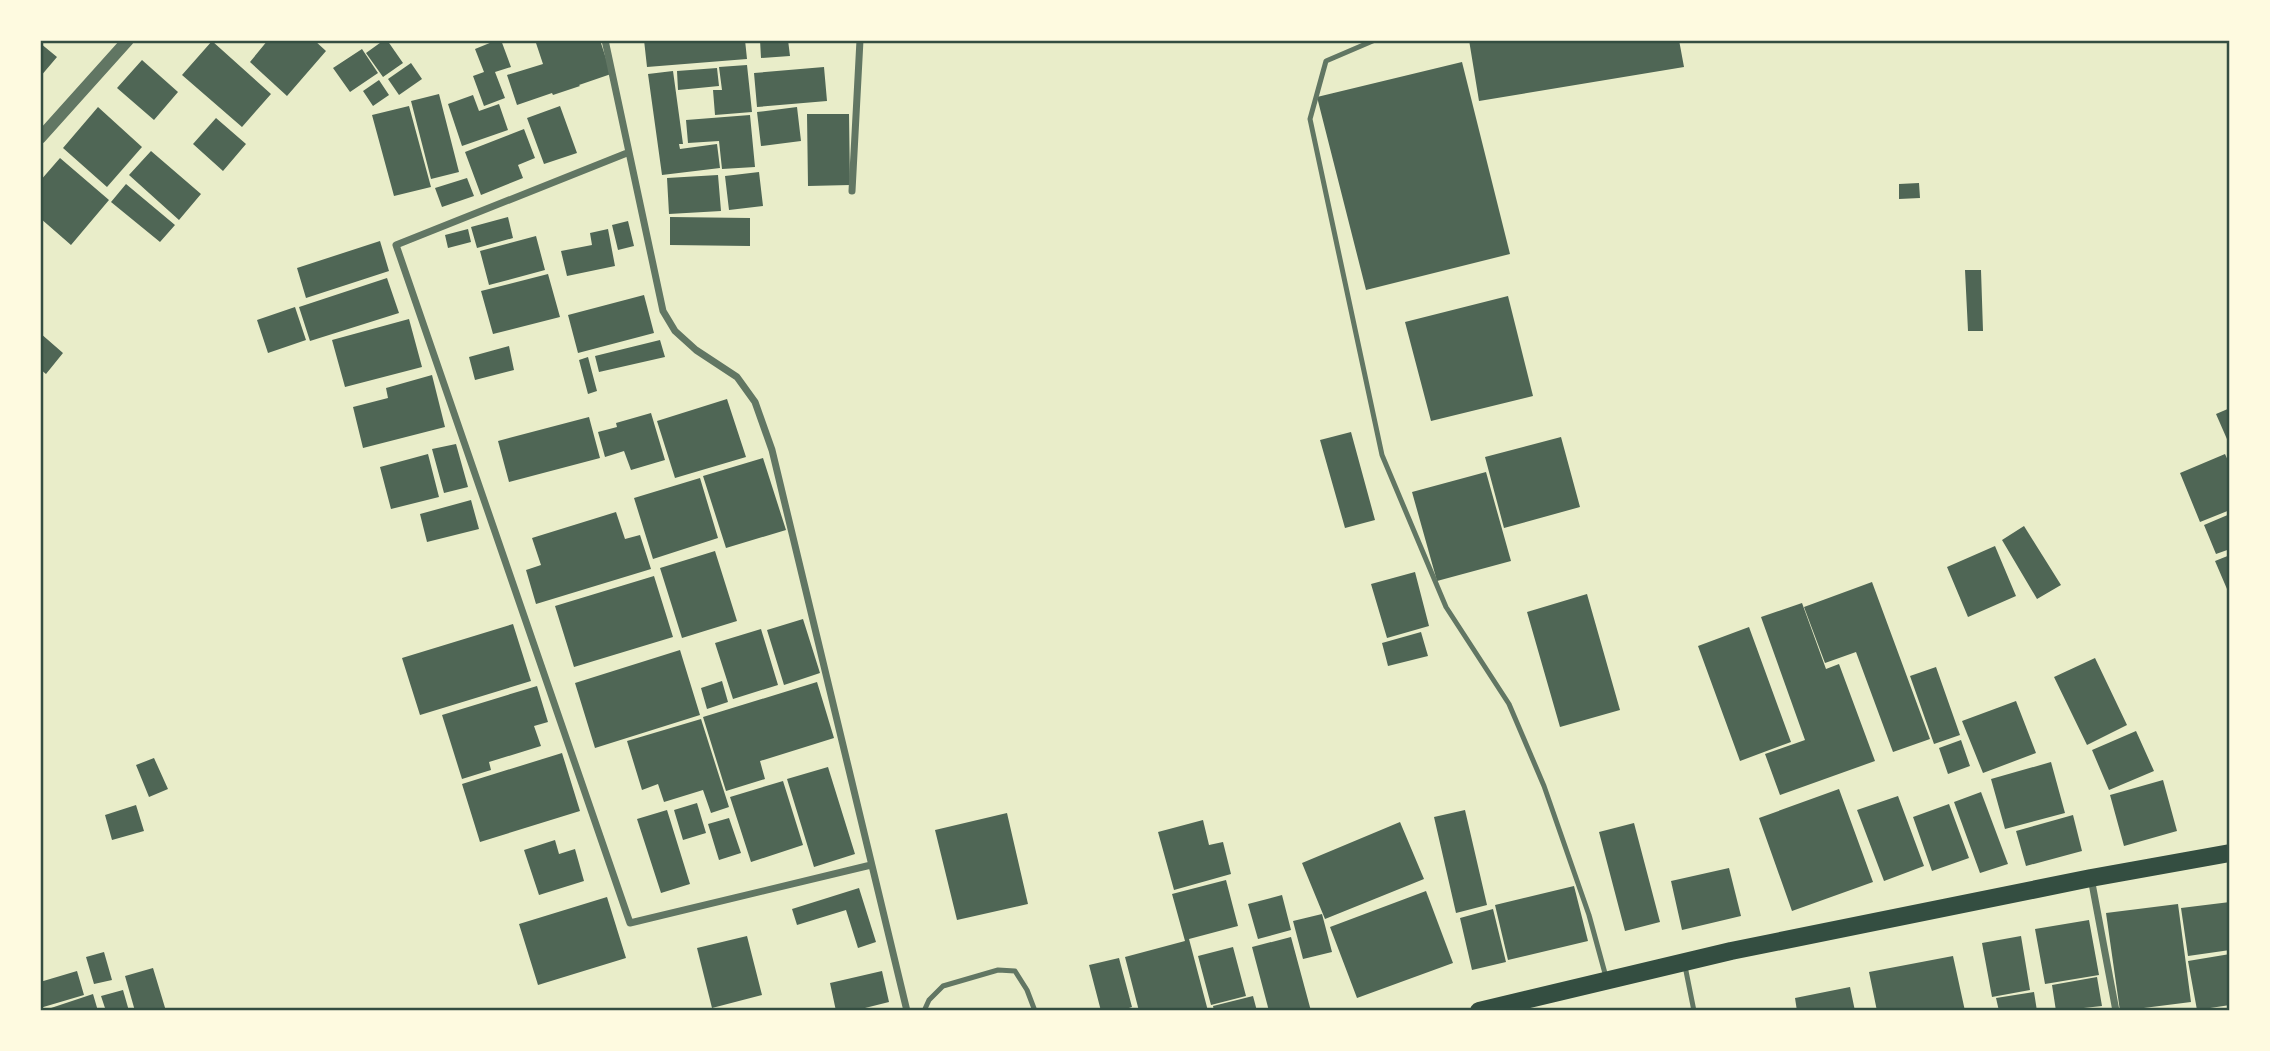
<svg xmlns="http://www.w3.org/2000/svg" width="2270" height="1051" font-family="'Archivo Narrow',sans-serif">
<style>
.building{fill:#4f6655}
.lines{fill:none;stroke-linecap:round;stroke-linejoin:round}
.service{stroke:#617663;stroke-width:5}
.minor{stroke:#617663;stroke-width:7}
.tertiary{stroke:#617663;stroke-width:12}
.primary{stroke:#344e41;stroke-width:18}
.neatline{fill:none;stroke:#344e41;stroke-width:2.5}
</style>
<rect width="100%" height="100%" fill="#e9edc9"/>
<path class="building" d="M268,40h46l12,11 -39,45 -37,-34z
M384,40h3l16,23 -20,14 -17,-24z
M497,40h4l10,27 -16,5 10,26 -21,8 -11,-30 11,-4 -9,-23z
M544,40h56l11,34 -32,11 1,1 -27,9 -1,-2 -35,12 -10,-30 36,-11 -7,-21z
M644,40h101l2,19 -100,8z
M760,40h28l2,16 -29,2z
M1469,40h210l5,27 -205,34z
M212,41l59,53 -29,33 -60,-52z
M40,43l17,14 -17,20z
M362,49l16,24 -28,19 -17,-24z
M142,60l36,32 -24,28 -37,-32z
M1462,62l48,192 -144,36 -49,-193z
M411,63l11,16 -23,16 -11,-16z
M747,65l5,47 -37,3 -2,-25h9l-3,-23z
M824,67l3,34 -70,6 -3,-34z
M717,68l2,18 -41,4 -1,-19z
M673,71l10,73h-4l1,5 37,-5 3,24 -58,7 -14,-101z
M379,80l10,15 -16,11 -10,-15z
M439,94l20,78 -28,7 -20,-78z
M473,95l6,16 20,-7 9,26 -46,16 -14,-42z
M409,106l22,81 -37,9 -22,-81z
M560,106l17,47 -33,11 -17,-46z
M98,107l44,40 -35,40 -44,-39z
M797,107l4,34 -40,5 -4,-34z
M807,114h42l1,71 -42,1z
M750,115l5,52 -33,2 -3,-28 -31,2 -2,-23z
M216,118l30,26 -23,27 -30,-27z
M524,129l11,29 -17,7 5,13 -42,17 -16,-43z
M151,151l50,43 -22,26 -50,-45z
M60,158l49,42 -38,45 -31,-27v-37z
M759,172l4,34 -34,4 -4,-34z
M718,175l3,36 -52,3 -2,-36z
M467,178l7,18 -32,11 -7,-19z
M1919,183l1,15 -21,1v-15z
M126,184l49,41 -15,17 -49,-40z
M508,217l5,21 -36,10 -6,-21z
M670,217l80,1v28l-80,-1z
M628,221l6,25 -16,4 -6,-25z
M468,229l3,13 -23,6 -3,-13z
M608,229l7,37 -48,10 -6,-25 31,-6 -2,-12z
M536,236l9,34 -56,15 -9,-34z
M380,241l9,30 -83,27 -9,-30z
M1965,270h16l2,61h-15z
M548,274l12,43 -67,17 -12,-43z
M387,278l12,35 -89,28 -11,-34z
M644,295l10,38 -76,20 -10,-38z
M1508,296l25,100 -102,25 -26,-99z
M295,307l11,33 -38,13 -11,-33z
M409,319l13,48 -77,20 -13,-47z
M40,333l23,20 -17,21 -6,-5z
M660,340l5,17 -66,15 -4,-16z
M509,346l5,24 -39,10 -6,-23z
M588,357l9,34 -9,3 -9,-34z
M432,375l13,52 -82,21 -10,-41 35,-9 -2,-10z
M727,399l19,58 -71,21 -18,-57z
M2230,408v38l-14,-32z
M651,413l14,47 -34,10 -7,-19 -19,6 -7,-25 19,-5 -1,-4z
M589,417l11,41 -91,24 -11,-41z
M1351,432l24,88 -30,8 -25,-88z
M1561,437l19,70 -76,21 -19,-71z
M456,444l12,43 -24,6 -12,-44z
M428,454l11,43 -48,12 -11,-42z
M2225,454l5,11v45l-30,12 -20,-49z
M763,458l23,72 -60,18 -23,-72z
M1486,472l25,89 -74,20 -25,-89z
M700,478l18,60 -65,21 -19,-61z
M471,500l8,29 -52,13 -7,-28z
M616,512l9,27 15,-4 11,34 -115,35 -10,-34 15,-5 -9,-27z
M2230,514v35l-14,5 -12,-29z
M2024,526l37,59 -24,14 -35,-59z
M1995,546l21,50 -48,21 -21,-50z
M715,551l22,70 -55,17 -22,-70z
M2230,555v41l-15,-35z
M1415,572l14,54 -42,12 -16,-54z
M654,576l19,61 -99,30 -19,-61z
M1872,582l58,157 -37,13 -37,-100 -31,11 -21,-56z
M1587,594l33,116 -60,17 -33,-115z
M1802,603l24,66 13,-5 36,97 -95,34 -15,-41 40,-14 -44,-123z
M803,619l17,54 -36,12 -17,-55z
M513,624l18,57 -111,34 -18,-57z
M1749,627l42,115 -51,19 -42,-115z
M761,629l17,56 -45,14 -18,-56z
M1421,632l7,24 -40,10 -6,-23z
M680,650l20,65 -105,33 -20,-65z
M2095,658l32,67 -40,20 -33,-68z
M1936,667l24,68 -26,9 -24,-68z
M722,681l6,21 -21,7 -6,-21z
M817,682l17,56 -74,23 5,18 -39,12 -23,-74z
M537,686l11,36 -14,4 7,20 -52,16 2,8 -29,9 -20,-64z
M2016,701l20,52 -53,20 -21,-52z
M701,719l28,88 -18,6 -8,-23 -39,12 -6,-18 -16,6 -15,-49z
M2136,731l18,40 -45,19 -17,-40z
M1961,740l9,26 -22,8 -9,-26z
M562,753l18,58 -100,31 -18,-58z
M154,758l14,31 -19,8 -13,-32z
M2051,762l14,51 -60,16 -14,-50z
M828,767l27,87 -41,13 -27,-88z
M2163,780l14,51 -53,15 -14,-51z
M783,781l20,64 -52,17 -21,-65z
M1839,789l34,93 -81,29 -33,-93z
M1981,792l27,72 -28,9 -26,-71z
M1898,796l26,70 -40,15 -27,-71z
M697,803l9,30 -23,7 -9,-30z
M1949,804l20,54 -37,13 -19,-54z
M136,805l8,26 -32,9 -7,-25z
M667,810l23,74 -29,9 -24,-74z
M1465,810l22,95 -31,8 -22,-96z
M1007,813l21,91 -71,16 -22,-90z
M2073,815l9,36 -56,15 -10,-35z
M729,818l12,35 -22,7 -11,-36z
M1203,820l6,25 14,-3 8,32 -57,16 -16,-58z
M1400,822l24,57 -99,40 -23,-56z
M1634,823l26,99 -35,9 -26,-99z
M555,840l4,14 16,-5 9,32 -45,14 -15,-45z
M1729,868l12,48 -59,14 -11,-49z
M1226,880l12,46 -49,13 19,72h-69l-14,-54 60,-16 -13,-47z
M1574,886l14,55 -80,19 -13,-55z
M859,888l17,54 -18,6 -12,-38 -49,15 -5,-16z
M1426,891l27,72 -96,35 -27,-71z
M1282,895l9,35 -33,9 -10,-35z
M607,897l19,61 -88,27 -19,-61z
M2230,902v48l-42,6 -7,-48z
M2178,904l13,98 -71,9 -14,-98z
M1493,909l13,53 -34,8 -12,-52z
M1322,914l10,38 -29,7 -10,-38z
M2089,920l10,55 -54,9 -10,-55z
M747,936l15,59 -50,13 -15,-60z
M2021,936l9,54 -38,7 -10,-54z
M1291,937l20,74h-42l-17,-64z
M1233,947l13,49 -35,9 -13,-49z
M104,952l8,28 -18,4 -8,-27z
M2230,954v51l-33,5 -9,-49z
M1953,956l12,55h-88l-8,-39z
M1119,958l13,49 -13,4h-18l-12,-46z
M153,968l13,43h-31l-10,-35z
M77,971l7,24 -44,13v-26z
M882,971l7,31 -36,9h-17l-6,-28z
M2097,977l5,29 -46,5 -4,-26z
M1850,987l5,24h-58l-2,-13z
M123,990l6,21h-23l-5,-15z
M2034,992l3,19h-38l-3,-13z
M93,994l5,17h-53v-1z
M1253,996l4,15h-43l-1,-5z"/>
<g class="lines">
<path class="service" d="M1375,40l-49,21 -16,58 72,336 64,152 63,97 35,82 45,129 17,62
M1685,966l9,45
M924,1011l5,-11 14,-14 55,-16 17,1 12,19 8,21"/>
<path class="minor" d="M605,40l58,271 12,20 21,19 41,27 18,25 17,48 135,561
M627,153l-231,92 234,678 241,-58
M852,191l8,-151
M2091,878l25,133"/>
<path class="tertiary" d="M40,138l88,-98"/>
<path class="primary" d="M1479,1011l252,-60 360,-73 139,-25"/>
</g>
<rect width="2270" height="1051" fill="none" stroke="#fefae0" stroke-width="84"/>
<rect x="42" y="42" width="2186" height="967" class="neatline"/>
</svg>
